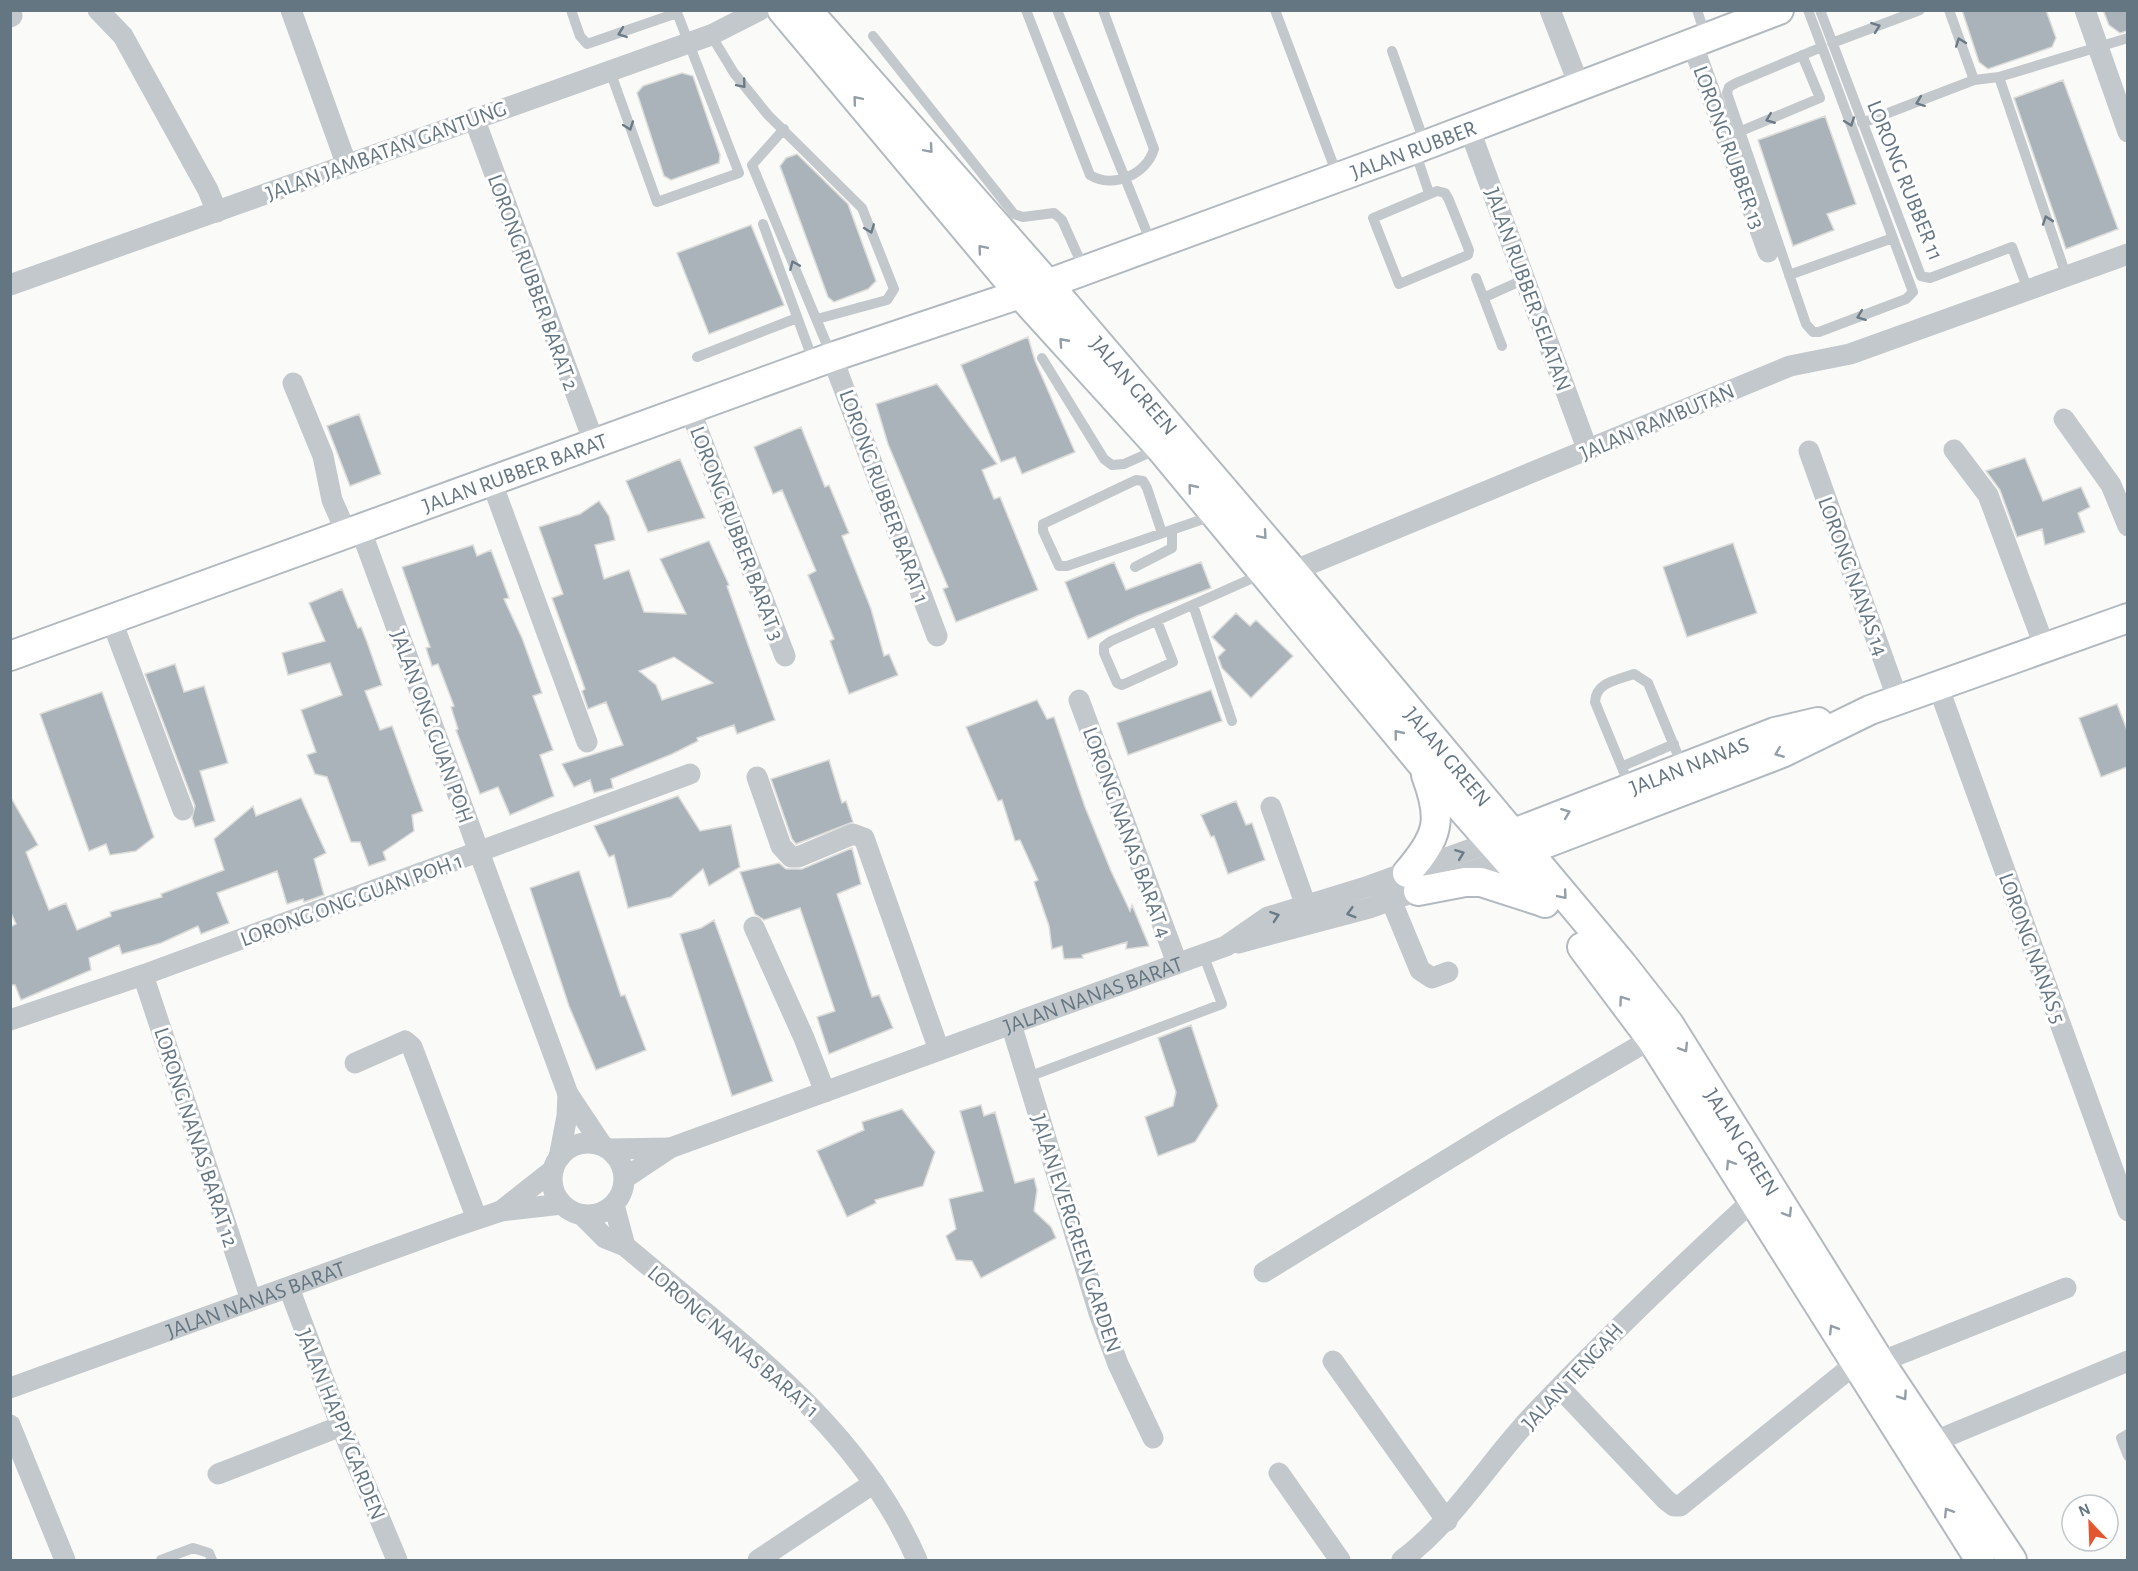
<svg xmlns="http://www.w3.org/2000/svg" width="2138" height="1571" font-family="'Alegreya Sans',sans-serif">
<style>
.building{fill:#aab3b9;stroke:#dcdcda;stroke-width:1.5;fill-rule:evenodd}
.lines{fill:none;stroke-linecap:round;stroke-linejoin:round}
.secondary-casing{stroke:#b3babf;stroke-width:32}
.service{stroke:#c3c8cc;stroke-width:10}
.minor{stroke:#c3c8cc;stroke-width:21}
.secondary{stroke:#fff;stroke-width:28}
.oneway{stroke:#6a7a87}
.oneway2{stroke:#939fa8}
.labels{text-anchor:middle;stroke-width:6;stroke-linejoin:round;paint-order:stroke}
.street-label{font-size:22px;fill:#657683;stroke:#fff}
</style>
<rect width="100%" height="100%" fill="#fafaf8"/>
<path class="building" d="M1962,10h84l10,28 -4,9 -64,22 -9,-7z
M2103,10h24v21l-7,2 -11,-8z
M682,73l11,3 27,79 -1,8 -48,17 -7,-4 -27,-83 6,-7z
M2063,80l55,149 -52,20 -52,-151z
M1825,116l31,88 -29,10 7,16 -41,16 -35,-106z
M797,154l51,50 28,77 -8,8 -34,13 -6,-5 -48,-131 6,-8z
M751,225l33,80 -75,29 -32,-81z
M1028,337l7,24 40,91 -53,22 -7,-17 -14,5 -40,-97z
M937,384l60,80 -15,6 12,29 6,-2 38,93 -82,32 -13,-33 5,-2 -60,-143 -12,-40z
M359,414l22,60 -31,12 -23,-60z
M801,427l24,60 4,-2 20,48 -7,3 29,73 13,47 5,-2 9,21 -49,19 -19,-53 4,-2 -26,-64 8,-4 -34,-81 -9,4 -19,-47z
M2025,458l18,43 38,-14 9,20 -12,6 7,19 -40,13 -3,-16 -25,8 -17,-47 -14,-19z
M680,459l25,59 -57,14 -22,-51z
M599,501l10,15 6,24 -20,5 9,34 25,-9 15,42 42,2 -26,-55 49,-18 20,44 -2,1 48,134 -38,14 -3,-9 -37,13 1,3 -26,13 -61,25 2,9 -19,5 -4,-13 -16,7 -12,-23 61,-19 -17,-43 -18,7 -6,-18 3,-2 -33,-91 11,-4 -24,-67 41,-13zM674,657l39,26 -51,17 -6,-15 -17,-14z
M1733,543l24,70 -70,24 -24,-70z
M473,545l4,11 14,-6 18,48 -5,1 18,39 20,55 -9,3 20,54 -13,5 14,41 -44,19 -12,-28 -18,7 -24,-64 2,-1 -7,-22 3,-1 -16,-42 -6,2 -6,-18 4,-1 -28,-80z
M1114,562l12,28 75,-28 10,26 -74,28 -49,23 -23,-57z
M342,589l16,39 3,-1 6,15 15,43 -17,6 15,39 12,-4 31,85 -11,4 2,16 -31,21 3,8 -17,6 -9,-24h-9l-24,-65 -12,-3 -8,-19 9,-3 -15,-42 41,-15 -12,-32 -42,12 -6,-22 43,-12 -16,-38z
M1236,613l14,13 6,-6 37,36 -42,42 -29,-30 -4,-11 7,-7 -13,-13z
M175,664l9,28 20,-6 24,77 -28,8 15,50 -20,6 -3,-9 3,-12 -50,-132z
M1211,690l11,31 -94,34 -11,-32z
M102,692l52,145 -18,14 -26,4 -4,-11 -17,7 -49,-137z
M1037,700l10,19 7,-2 31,90 26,64 19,40 2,-6 17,41 -23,3 1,-7 -45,13 1,3 -19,1 -2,-13 -10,3 -3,-23 -15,-44 4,-2 -18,-40 -5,1 -13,-41 -4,1 -32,-74z
M2117,704l10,26v37l-26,10 -22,-59z
M829,760l13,43 4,-2 7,21 -57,22 -4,-5 -21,-60z
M10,796l28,49 -12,7 23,58 17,-7 11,27 34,-14 -1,-4 52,-15 -1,-3 63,-24 -10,-31 39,-33 3,10 45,-18 25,55 -12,6 10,36 -20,7 -1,-3 -16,5 -10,-33 -60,22 12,30 -28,11 -3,-8 -37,17 -39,11 -3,-9 -30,13 2,12 -70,30 -6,-15h-5v-58l6,-3 -6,-13z
M678,796l22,35 31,-6 9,42 -31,19 -6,-17 -32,28 -43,11 -14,-53 -5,2 -15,-31z
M1236,801l10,24 6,-2 13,37 -37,14 -14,-38 -3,1 -10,-22z
M852,848l9,36 -24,10 35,103 7,-2 14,33 -64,26 -12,-37 18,-6 -35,-103 -36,12 -9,-6 -15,-42 39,-9 7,6h16z
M579,871l42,125 4,-1 21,55 -50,20 -27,-64 -39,-118z
M714,920l59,161 -41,15 -52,-162 21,-6z
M1191,1025l27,81 -23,36 -37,14 -13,-39 28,-11 3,-14 -18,-54z
M981,1105l3,11 11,-4 20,71 19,-5 3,12 -3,21 17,16 5,11 -75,40 -9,-17 -16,-1 -10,-24 10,-7 -7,-30 34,-8 -23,-80z
M902,1109l33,43 -12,34 -48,14 1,3 -29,14 -30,-66 47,-21 -2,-8z"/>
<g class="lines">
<defs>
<g id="secondary">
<path d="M782,10l238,284 140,154 261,315 124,140"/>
<path id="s3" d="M807,10l240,273 246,288 329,393 47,60 211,338 132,198"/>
<path id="s4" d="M10,656l822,-299 188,-63 395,-145 364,-139"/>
<path id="s5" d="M1496,840l279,-108 43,-10"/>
<path d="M1510,857l272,-104 88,-43 258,-92"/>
<path d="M1407,873c32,-37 36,-53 19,-98"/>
<path d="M1418,891l47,-9h16l62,20"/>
<path d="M1582,947l69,92 329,521"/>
</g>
</defs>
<use href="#secondary" class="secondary-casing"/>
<path class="service" d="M571,10l9,26 7,8 90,-31
M1026,10l64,165c23,14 56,0 64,-26l-51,-139
M1057,10l95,235
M1275,10l63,167
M1697,10l9,27
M1808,10l14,37 91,245 -7,7 -87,33h-6l-7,-8 -79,-231 2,-6 7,-4 86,-36
M1820,10l101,266 9,2 82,-31 16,43
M1949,10l25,70 25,-3 67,198
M711,35l23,38 34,42 94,93 32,81 -7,11 -70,19
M873,36l141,178 9,3 31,-4 8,7 22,49
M1832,43l88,-33
M1392,51l33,93
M610,71l47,131 82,-29 -63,-163
M1999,77l129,-39
M1862,123l112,-43
M784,129l-32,36 80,192
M1741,131l79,-33 -18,-43
M1415,151l14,42
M1437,191l8,2 4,7 20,50 -1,5 -69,29 -26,-66z
M763,224l51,139
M1789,275l104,-37
M1476,278l26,68
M1485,297l40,-18
M697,357l100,-39
M1042,358l62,101 8,6 12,-1 36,-16
M1162,533l-15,-45 -4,-7 -7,-1 -93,44v7l16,35h8l148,-51
M1135,567l37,-19v-17
M1193,605l39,116
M1157,621l16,41 -51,23 -5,-2 -13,-30v-7l7,-5 151,-67
M1623,766l51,-22
M1630,787l-35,-85c1,-20 22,-22 39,-28l14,9 34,82
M1028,1077l194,-73 -19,-50
M2128,1434l-7,4 7,18
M161,1560l32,-12 16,5 3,7"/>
<g class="minor">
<path d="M98,10l25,26 85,154 9,22"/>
<path d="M291,10l55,153"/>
<path d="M1550,10l29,75"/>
<path d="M2085,10l43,122"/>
<path d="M10,17l2,-1"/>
<path d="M1692,43l76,209"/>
<path d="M474,118l121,327"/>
<path d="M1469,128l119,323"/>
<path d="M10,285l701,-250 49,-25"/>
<path d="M832,357l105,279"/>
<path d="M293,383l30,73 9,44 15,34"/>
<path d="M690,410l95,246"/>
<path d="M2064,419l47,66 17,41"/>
<path d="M1954,450l34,45 57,153"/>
<path d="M1809,451l89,249"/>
<path d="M492,483l95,259"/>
<path d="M360,528l208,566 34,51"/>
<path d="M1293,571l497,-205 60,-12 278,-100"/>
<path d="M111,619l72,191"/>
<path d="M1938,686l190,525"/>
<path d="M1079,700l98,263"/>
<path d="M757,777l24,69 10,11h7l55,-23 11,4 75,212"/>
<path d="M1271,807l35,99"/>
<path d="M1391,900l29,70 12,8 16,-6"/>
<path d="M754,927l50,111 21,54"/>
<path d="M1238,943l131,-35 137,-49"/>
<path d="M143,975l108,325"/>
<path d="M10,1020l133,-45 547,-201"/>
<path d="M1011,1024l88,289 19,51 35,74"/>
<path d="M355,1063l50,-22 7,6 65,172"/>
<circle cx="588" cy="1179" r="36"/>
<path d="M610,1149l59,-1"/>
<path d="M559,1158l8,-42 1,-22"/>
<path id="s1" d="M625,1178l45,-30 556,-202 42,-29 101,-31 122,-44"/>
<path d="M614,1205l11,41"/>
<path d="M501,1211l52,-41"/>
<path d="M582,1215l23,23 20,8c110,93 233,178 292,314"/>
<path d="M1264,1272l238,-146 149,-87"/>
<path d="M289,1288l52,138 56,134"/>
<path d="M1333,1361l114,160"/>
<path d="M1880,1362l186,-74"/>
<path id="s2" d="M10,1388l444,-161 47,-16 61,-7"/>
<path d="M1560,1388l106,112 8,6h6l175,-142"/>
<path d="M10,1425l55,135"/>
<path d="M1933,1442l195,-81"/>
<path d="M1279,1473l61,87"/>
<path d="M218,1474l123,-48"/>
<path d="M758,1560l116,-77"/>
<path d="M1402,1560c53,-40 86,-97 131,-145 71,-75 144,-145 220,-215"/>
</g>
<use href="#secondary" class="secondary"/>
</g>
<defs><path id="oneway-chevron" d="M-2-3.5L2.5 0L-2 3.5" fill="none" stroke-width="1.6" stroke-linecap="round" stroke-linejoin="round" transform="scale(1.5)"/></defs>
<g class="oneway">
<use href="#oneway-chevron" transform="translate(1876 27) rotate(-20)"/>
<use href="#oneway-chevron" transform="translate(622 33) rotate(160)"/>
<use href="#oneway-chevron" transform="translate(1960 42) rotate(-110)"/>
<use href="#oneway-chevron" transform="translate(742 84) rotate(50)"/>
<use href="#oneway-chevron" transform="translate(1920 102) rotate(159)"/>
<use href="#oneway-chevron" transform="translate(1770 119) rotate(158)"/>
<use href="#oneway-chevron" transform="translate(1850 122) rotate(70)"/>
<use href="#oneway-chevron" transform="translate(629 126) rotate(70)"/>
<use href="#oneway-chevron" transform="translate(2047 220) rotate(-109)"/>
<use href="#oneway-chevron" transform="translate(870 229) rotate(69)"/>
<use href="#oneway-chevron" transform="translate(794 265) rotate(-113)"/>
<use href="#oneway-chevron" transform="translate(1861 316) rotate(159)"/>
<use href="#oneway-chevron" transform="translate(1460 854) rotate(-21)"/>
<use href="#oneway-chevron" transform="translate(1351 913) rotate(164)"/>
<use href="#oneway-chevron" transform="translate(1275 916) rotate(-19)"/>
</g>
<g class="oneway2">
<use href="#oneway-chevron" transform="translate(857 100) rotate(-130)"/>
<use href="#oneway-chevron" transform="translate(929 149) rotate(49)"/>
<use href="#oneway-chevron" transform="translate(982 249) rotate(-130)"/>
<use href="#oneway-chevron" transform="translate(1063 342) rotate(-132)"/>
<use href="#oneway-chevron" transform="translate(1192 488) rotate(-129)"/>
<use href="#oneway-chevron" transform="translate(1263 535) rotate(49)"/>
<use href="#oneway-chevron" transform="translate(1398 734) rotate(-129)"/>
<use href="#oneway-chevron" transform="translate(1779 753) rotate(158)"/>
<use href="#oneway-chevron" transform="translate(1566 813) rotate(-21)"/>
<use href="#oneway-chevron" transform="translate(1563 895) rotate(50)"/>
<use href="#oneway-chevron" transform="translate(1623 1000) rotate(-125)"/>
<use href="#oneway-chevron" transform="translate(1684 1048) rotate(58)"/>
<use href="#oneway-chevron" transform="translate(1730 1164) rotate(-122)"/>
<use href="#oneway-chevron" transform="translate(1788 1213) rotate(58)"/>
<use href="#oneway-chevron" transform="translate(1833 1329) rotate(-122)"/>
<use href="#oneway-chevron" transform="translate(1903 1396) rotate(56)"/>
<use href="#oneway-chevron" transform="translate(1948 1512) rotate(-122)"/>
</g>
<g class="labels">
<g class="street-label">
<text transform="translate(1730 147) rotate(70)" y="8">LORONG RUBBER 13</text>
<text dy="8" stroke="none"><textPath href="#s4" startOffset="1492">JALAN RUBBER</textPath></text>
<text transform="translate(386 150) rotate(-20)" y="8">JALAN JAMBATAN GANTUNG</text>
<text transform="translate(1906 180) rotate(68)" y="8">LORONG RUBBER 11</text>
<text transform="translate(534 282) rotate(70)" y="8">LORONG RUBBER BARAT 2</text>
<text transform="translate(1529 289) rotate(70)" y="8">JALAN RUBBER SELATAN</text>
<text dy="8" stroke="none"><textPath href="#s3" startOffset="498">JALAN GREEN</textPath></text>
<text transform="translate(1657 421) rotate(-23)" y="8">JALAN RAMBUTAN</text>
<text dy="8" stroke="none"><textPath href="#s4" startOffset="537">JALAN RUBBER BARAT</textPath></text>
<text transform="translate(885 496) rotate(70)" y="8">LORONG RUBBER BARAT 1</text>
<text transform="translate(738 533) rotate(69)" y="8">LORONG RUBBER BARAT 3</text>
<text transform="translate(1854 576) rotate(70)" y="8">LORONG NANAS 14</text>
<text transform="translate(433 726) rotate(70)" y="8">JALAN ONG GUAN POH</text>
<text dy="8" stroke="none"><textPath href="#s3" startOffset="984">JALAN GREEN</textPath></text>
<text dy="8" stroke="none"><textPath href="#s5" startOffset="207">JALAN NANAS</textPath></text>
<text transform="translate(1128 832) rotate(70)" y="8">LORONG NANAS BARAT 4</text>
<text transform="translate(351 899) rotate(-20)" y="8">LORONG ONG GUAN POH 1</text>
<text transform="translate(2033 948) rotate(70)" y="8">LORONG NANAS 5</text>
<text dy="8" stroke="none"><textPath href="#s1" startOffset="504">JALAN NANAS BARAT</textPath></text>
<text transform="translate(197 1137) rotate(72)" y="8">LORONG NANAS BARAT 12</text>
<text dy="8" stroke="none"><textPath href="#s3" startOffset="1470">JALAN GREEN</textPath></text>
<text transform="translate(1077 1233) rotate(72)" y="8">JALAN EVERGREEN GARDEN</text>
<text dy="8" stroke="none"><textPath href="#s2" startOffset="261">JALAN NANAS BARAT</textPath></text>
<text transform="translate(734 1341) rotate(41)" y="8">LORONG NANAS BARAT 1</text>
<text transform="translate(1572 1376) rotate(-47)" y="8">JALAN TENGAH</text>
<text transform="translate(342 1424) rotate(68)" y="8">JALAN HAPPY GARDEN</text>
</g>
</g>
<rect width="2138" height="1571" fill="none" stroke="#657683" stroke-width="24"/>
<g transform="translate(2090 1523) rotate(337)"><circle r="28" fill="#ffffff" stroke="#c1c8cd" stroke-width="1.5"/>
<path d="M0-4.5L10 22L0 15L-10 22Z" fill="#e4572e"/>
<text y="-9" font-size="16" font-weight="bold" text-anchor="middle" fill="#657683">N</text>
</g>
</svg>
